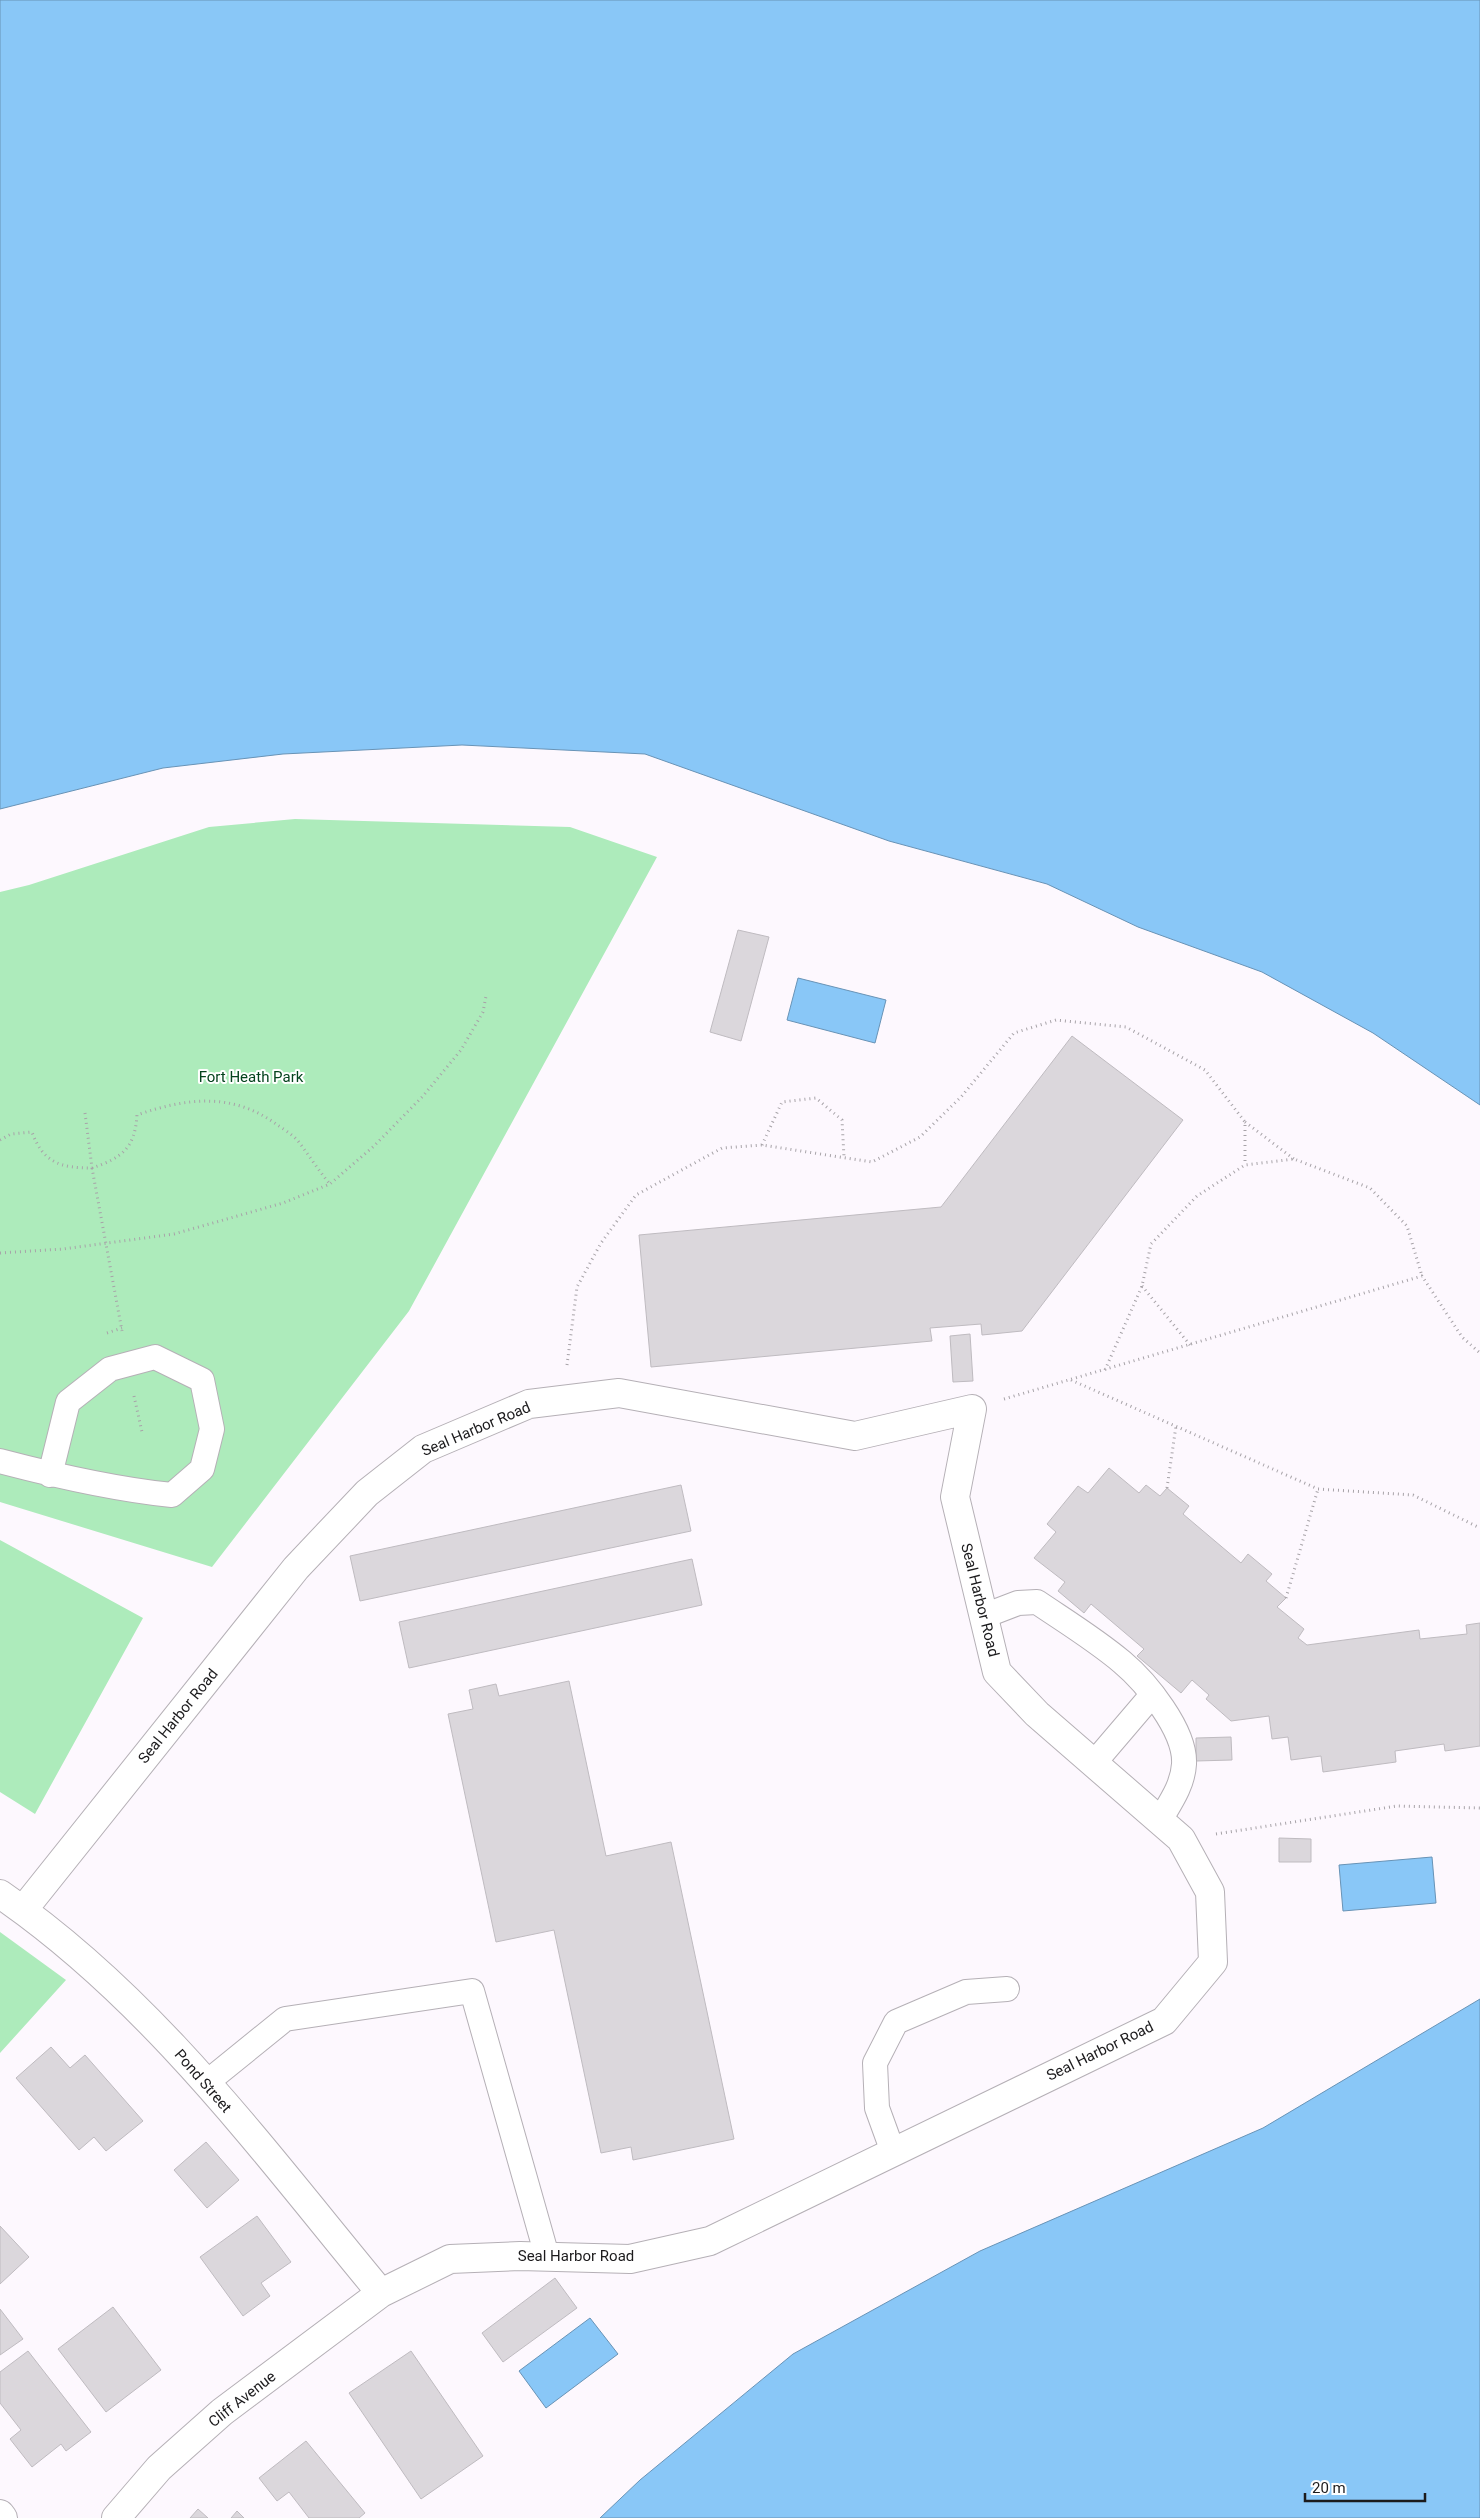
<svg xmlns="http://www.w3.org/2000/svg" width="1480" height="2518" font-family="Roboto,sans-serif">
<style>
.green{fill:#adebbb}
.water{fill:#89c7f7;stroke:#6893b6}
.building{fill:#dbd7dc;stroke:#bfbbc0}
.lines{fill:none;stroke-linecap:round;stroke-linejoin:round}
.service-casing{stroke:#b5b0b6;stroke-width:26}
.minor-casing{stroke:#b5b0b6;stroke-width:30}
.path{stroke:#a7a3a8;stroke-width:3;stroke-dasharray:1 4;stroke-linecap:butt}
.service{stroke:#fff;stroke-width:24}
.minor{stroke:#fff;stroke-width:28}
.labels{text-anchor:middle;stroke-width:4;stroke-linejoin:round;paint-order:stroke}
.park-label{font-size:15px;fill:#04431d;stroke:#fff}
.street-label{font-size:15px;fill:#1c1b1d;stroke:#fff}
</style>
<rect width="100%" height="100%" fill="#fdf8fe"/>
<path class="green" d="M295,819l275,8 87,30 -248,454 -197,256 -212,-65v-610l29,-7 180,-58z
M0,1540l143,78 -108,196 -35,-22z
M0,1932l66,48 -66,73z"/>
<path class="water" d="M0,0h1480v1105l-107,-72 -111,-61 -124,-45 -91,-43 -158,-43 -244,-87 -183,-9 -179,9 -120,14 -163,41z
M798,978l88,22 -11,43 -88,-23z
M1432,1857l4,46 -93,8 -4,-46z
M1480,1999v519h-880l40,-38 153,-126 187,-103 283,-123z
M590,2318l28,36 -72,54 -27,-37z"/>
<path class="building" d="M738,930l31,7 -28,104 -31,-9z
M1072,1036l111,84 -161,211 -40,4 -1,-11 -51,4 2,13 -281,26 -12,-132 302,-28z
M970,1334l3,47 -20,1 -3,-46z
M1109,1468l30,25 7,-8 14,11 7,-8 22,18 -6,8 58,49 7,-9 24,20 -6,7 20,17 -9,9 27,22 -6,9 9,7 112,-15 1,9 47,-5 -1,-9 14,-2v123l-35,5 -1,-7 -49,7 1,11 -73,10 -2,-16 -30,4 -3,-23 -16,2 -3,-23 -38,5 -25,-22 3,-4 -17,-15 -11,13 -44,-37 7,-7 -53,-45 -7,9 -26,-22 7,-9 -31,-24 22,-26 -9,-8 31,-38 10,7z
M681,1485l10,46 -331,70 -10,-45z
M692,1559l10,46 -293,63 -10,-46z
M569,1681l37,175 65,-14 63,297 -101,21 -2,-13 -30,6 -47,-223 -58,12 -48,-228 25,-5 -4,-19 27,-6 3,12z
M1231,1737l1,23 -36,1v-23z
M1279,1838l32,1v23h-32z
M51,2047l19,21 15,-13 58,66 -37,30 -12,-14 -15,13 -63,-72z
M206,2142l33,38 -32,28 -33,-38z
M257,2216l34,46 -30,21 9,13 -27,20 -43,-59z
M0,2226l29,31 -29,27z
M555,2278l22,30 -74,54 -21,-29z
M113,2307l48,63 -55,42 -48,-63z
M0,2309l23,30 -23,16z
M28,2351l63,81 -25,19 -5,-7 -29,23 -22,-28 11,-9 -21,-27v-31z
M411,2351l72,105 -62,43 -72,-106z
M306,2441l59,72 -6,5h-50l-20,-26 -12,9 -18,-23z
M198,2509l10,9h-18z
M237,2511l7,7h-13z"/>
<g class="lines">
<defs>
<path id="service" d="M0,1461c57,15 113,28 172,34l30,-26 10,-40 -10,-49 -47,-23 -45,12 -42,33 -18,73
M984,1616l34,-13 19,-1c28,19 59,38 85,60 24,20 64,69 62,102 -1,21 -14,39 -24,56
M1094,1763l58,-68
M206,2083l79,-64 187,-28 75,265
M893,2152l-16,-44 -2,-45 21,-41 70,-30 41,-3"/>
<path id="minor" d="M0,1894c153,105 264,258 381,399
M23,1910l273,-342 71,-75 56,-44 106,-45 90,-11 236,43 117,-27 -17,88 42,175 40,42 144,125 29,53 3,70 -49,59 -454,220 -80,18 -110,-3 -70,3 -69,34 -159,119 -63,56 -43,50
M0,2514l3,4"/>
</defs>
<use href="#service" class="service-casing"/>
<use href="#minor" class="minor-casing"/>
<path class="path" d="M85,1113l7,55c30,-10 43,-20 45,-53 49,-17 95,-23 139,9 7,5 16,10 22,17 11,14 20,29 32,43
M1245,1122l49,37
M0,1140l11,-6 21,-2c11,31 29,36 60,36l30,163
M762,1145l20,-43 34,-4 26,22 2,37
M0,1253l63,-4 111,-15 109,-31 47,-19 44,-38 49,-50 38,-46 22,-38 3,-16
M1142,1286l48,59
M107,1333l15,-5
M567,1365l10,-78 24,-44 35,-48 86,-47 40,-3 110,17 48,-25 41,-40 53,-64 42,-13 70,7 79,43 40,52v43
M1105,1370l37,-84 9,-42 46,-48 48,-31 49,-6 76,29 37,38 15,50
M1071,1380l247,109 95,6 67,33
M134,1396l8,36
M1004,1399l418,-123 40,61 18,16
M1167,1488l9,-62
M1286,1598l32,-109
M1216,1834l181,-28 83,2"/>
<use href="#service" class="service"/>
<use href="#minor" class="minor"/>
</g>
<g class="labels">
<g class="park-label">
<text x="251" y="1082">Fort Heath Park</text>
</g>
<g class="street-label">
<text transform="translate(476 1429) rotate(-23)" y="5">Seal Harbor Road</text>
<text transform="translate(980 1600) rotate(76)" y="5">Seal Harbor Road</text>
<text transform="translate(178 1716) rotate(-51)" y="5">Seal Harbor Road</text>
<text transform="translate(1100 2051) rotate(-26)" y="5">Seal Harbor Road</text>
<text transform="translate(203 2081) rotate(49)" y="5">Pond Street</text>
<text x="576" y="2261">Seal Harbor Road</text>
<text transform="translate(242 2399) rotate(-38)" y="5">Cliff Avenue</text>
</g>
</g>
<path d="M1305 2493v8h120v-8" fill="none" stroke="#1c1b1d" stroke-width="2.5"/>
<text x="1312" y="2493" font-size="15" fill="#1c1b1d" stroke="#ffffff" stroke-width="4" paint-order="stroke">20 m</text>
</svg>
